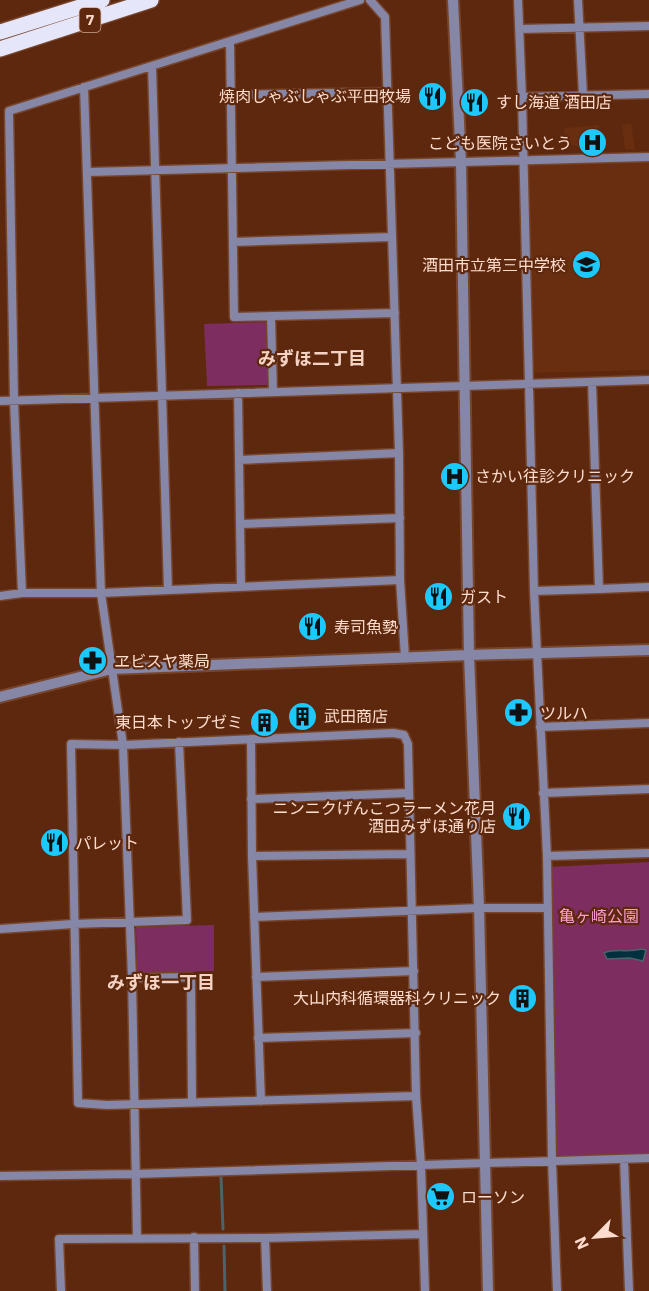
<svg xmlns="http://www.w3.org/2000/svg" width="649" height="1291" font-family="'IBM Plex Sans','Noto Sans JP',sans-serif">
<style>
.built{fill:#692e0f}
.green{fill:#7e2d60}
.water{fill:#002f3e;stroke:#4c6369;stroke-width:1.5}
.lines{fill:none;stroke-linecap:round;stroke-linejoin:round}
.stream{stroke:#4c6369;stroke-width:3}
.minor-casing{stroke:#77452c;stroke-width:11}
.tertiary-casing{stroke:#77452c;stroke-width:14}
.trunk-casing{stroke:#77452c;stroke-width:18}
.minor{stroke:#8686a6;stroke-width:8}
.tertiary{stroke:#8686a6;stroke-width:10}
.trunk{stroke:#e6e6fa;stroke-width:15}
.labels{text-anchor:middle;stroke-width:4.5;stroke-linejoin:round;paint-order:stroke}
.shield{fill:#5d280d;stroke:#cea693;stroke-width:1.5}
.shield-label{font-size:15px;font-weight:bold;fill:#fedccd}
.poi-label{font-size:16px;fill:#fedccd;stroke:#5d280d;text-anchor:start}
.park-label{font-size:16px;fill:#fd9cd3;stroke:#5d280d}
.neighbourhood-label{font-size:18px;font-weight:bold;fill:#f5d3c4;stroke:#5d280d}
</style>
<rect width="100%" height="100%" fill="#5d280d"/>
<path class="built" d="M631,123l4,27 -10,-1 -3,-24z
M599,125l-1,27 -33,-9 -1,-15z
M649,159v211l-121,3 -4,-213z"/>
<path class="green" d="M267,322v63l-60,1 -3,-62z
M649,862v293l-94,2 -8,-290z
M214,925v46l-77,3 -1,-47z"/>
<path class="water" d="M641,949l5,1 -3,11 -13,-3 -23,1 -3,-6c12,-5 24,0 37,-4z"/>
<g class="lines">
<path class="stream" d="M221,1177l2,52
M224,1246l1,45"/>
<defs>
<path id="minor" d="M370,0l15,17 14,436 1,127 5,77
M518,0l4,97 12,494 13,265 5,305 5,130
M578,0l5,95
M520,29l129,-3
M230,42l4,275 161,-4
M152,66l16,524
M84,87l17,506 22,152 9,233 5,260
M230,95l158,-3
M522,97l127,-3
M88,172l561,-15
M233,242l158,-5
M271,316l2,76
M592,382l7,207 50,-2
M238,393l3,194
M0,401l649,-21
M239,460l160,-7
M240,524l160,-6
M534,591l65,-2
M22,593l-8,-192 -5,-290 351,-111
M0,596l22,-3h79l299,-13
M540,727l109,-4
M251,739l1,117 9,245
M543,793l106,-4
M251,799l157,-6
M252,856l158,-2
M547,856l102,-3
M254,917l225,-9h69
M0,929l73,-5 114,-4 -8,-178
M256,977l158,-6
M132,978l59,-1 1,125
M258,1038l158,-5
M416,1096l-309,9 -29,-2 -7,-359 52,1 270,-12 11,2 4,9 8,352 5,69 4,126
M624,1159l5,132
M0,1176l135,-2 514,-16
M194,1237l1,54
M265,1238l2,53
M61,1291l-2,-52 206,-1 158,-4"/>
<path id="tertiary" d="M453,0l8,162 8,493 10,253 9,383
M0,697l112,-28 357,-14 180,-5"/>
<path id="trunk" d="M0,32l102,-32
M0,49l151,-49"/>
</defs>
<use href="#minor" class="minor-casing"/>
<use href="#tertiary" class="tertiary-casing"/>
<use href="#trunk" class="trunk-casing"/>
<use href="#minor" class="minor"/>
<use href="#tertiary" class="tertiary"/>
<use href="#trunk" class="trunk"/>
</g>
<defs>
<symbol id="restaurant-disc" viewBox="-11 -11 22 22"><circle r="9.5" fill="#1dc9fc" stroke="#5d280d"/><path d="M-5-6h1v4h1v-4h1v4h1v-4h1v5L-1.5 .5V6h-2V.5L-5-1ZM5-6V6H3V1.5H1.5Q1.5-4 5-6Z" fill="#111"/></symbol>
<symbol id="hospital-disc" viewBox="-11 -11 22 22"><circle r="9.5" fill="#1dc9fc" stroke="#5d280d"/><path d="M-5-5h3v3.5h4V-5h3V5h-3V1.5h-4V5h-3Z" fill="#111"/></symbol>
<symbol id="school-disc" viewBox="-11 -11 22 22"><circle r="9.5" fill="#1dc9fc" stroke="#5d280d"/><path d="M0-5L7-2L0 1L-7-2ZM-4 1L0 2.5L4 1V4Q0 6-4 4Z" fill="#111"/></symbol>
<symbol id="pharmacy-disc" viewBox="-11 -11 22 22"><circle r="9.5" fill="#1dc9fc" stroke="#5d280d"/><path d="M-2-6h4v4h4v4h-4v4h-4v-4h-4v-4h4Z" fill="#111"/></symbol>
<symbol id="building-disc" viewBox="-11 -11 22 22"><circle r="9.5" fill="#1dc9fc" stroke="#5d280d"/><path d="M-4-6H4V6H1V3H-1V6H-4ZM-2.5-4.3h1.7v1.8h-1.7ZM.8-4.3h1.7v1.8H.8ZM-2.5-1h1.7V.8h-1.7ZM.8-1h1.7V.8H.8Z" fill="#111"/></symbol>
<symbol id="supermarket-disc" viewBox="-11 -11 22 22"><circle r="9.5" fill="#1dc9fc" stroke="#5d280d"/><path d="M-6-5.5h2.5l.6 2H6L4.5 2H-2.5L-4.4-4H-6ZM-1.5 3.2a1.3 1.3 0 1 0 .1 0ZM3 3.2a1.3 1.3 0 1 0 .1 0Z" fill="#111"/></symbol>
</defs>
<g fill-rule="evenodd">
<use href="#restaurant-disc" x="416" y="80" width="33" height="33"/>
<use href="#restaurant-disc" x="458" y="86" width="33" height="33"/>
<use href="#hospital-disc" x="576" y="126" width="33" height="33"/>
<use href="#school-disc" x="570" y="248" width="33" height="33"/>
<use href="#hospital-disc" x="438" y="460" width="33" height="33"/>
<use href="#restaurant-disc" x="422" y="580" width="33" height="33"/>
<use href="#restaurant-disc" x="296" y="610" width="33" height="33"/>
<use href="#pharmacy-disc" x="76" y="644" width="33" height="33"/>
<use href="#pharmacy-disc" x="502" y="696" width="33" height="33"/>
<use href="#building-disc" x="286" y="700" width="33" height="33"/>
<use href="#building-disc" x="248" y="706" width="33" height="33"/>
<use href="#restaurant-disc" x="500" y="800" width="33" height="33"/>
<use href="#restaurant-disc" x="38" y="826" width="33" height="33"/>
<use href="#building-disc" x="506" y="982" width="33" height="33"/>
<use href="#supermarket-disc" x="424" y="1180" width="33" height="33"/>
</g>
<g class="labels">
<rect class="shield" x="79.5" y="8" width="21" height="24" rx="4.5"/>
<g class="shield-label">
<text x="90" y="25">7</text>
</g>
<g class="poi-label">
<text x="411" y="102" text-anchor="end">焼肉しゃぶしゃぶ平田牧場</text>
<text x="496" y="108">すし海道 酒田店</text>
<text x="572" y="149" text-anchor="end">こども医院さいとう</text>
<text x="566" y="271" text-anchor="end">酒田市立第三中学校</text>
<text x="475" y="482">さかい往診クリニック</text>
<text x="460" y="603">ガスト</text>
<text x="334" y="633">寿司魚勢</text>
<text x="114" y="667">ヱビスヤ薬局</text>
<text x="540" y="719">ツルハ</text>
<text x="324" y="722">武田商店</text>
<text x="243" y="728" text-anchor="end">東日本トップゼミ</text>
<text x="496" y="814" text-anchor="end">ニンニクげんこつラーメン花月<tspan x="496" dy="18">酒田みずほ通り店</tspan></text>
<text x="75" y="849">パレット</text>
<text x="501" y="1004" text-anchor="end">大山内科循環器科クリニック</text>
<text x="461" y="1203">ローソン</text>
</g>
<g class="park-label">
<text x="599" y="922">亀ヶ崎公園</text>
</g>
<g class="neighbourhood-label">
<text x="312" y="365">みずほ二丁目</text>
<text x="161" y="989">みずほ一丁目</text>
</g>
</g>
<g transform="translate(595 1237) rotate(245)" stroke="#5d280d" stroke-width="4.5" paint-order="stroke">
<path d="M0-4.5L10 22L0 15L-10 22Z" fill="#fedccd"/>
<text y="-9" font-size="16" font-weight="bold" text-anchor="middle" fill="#fedccd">N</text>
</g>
</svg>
